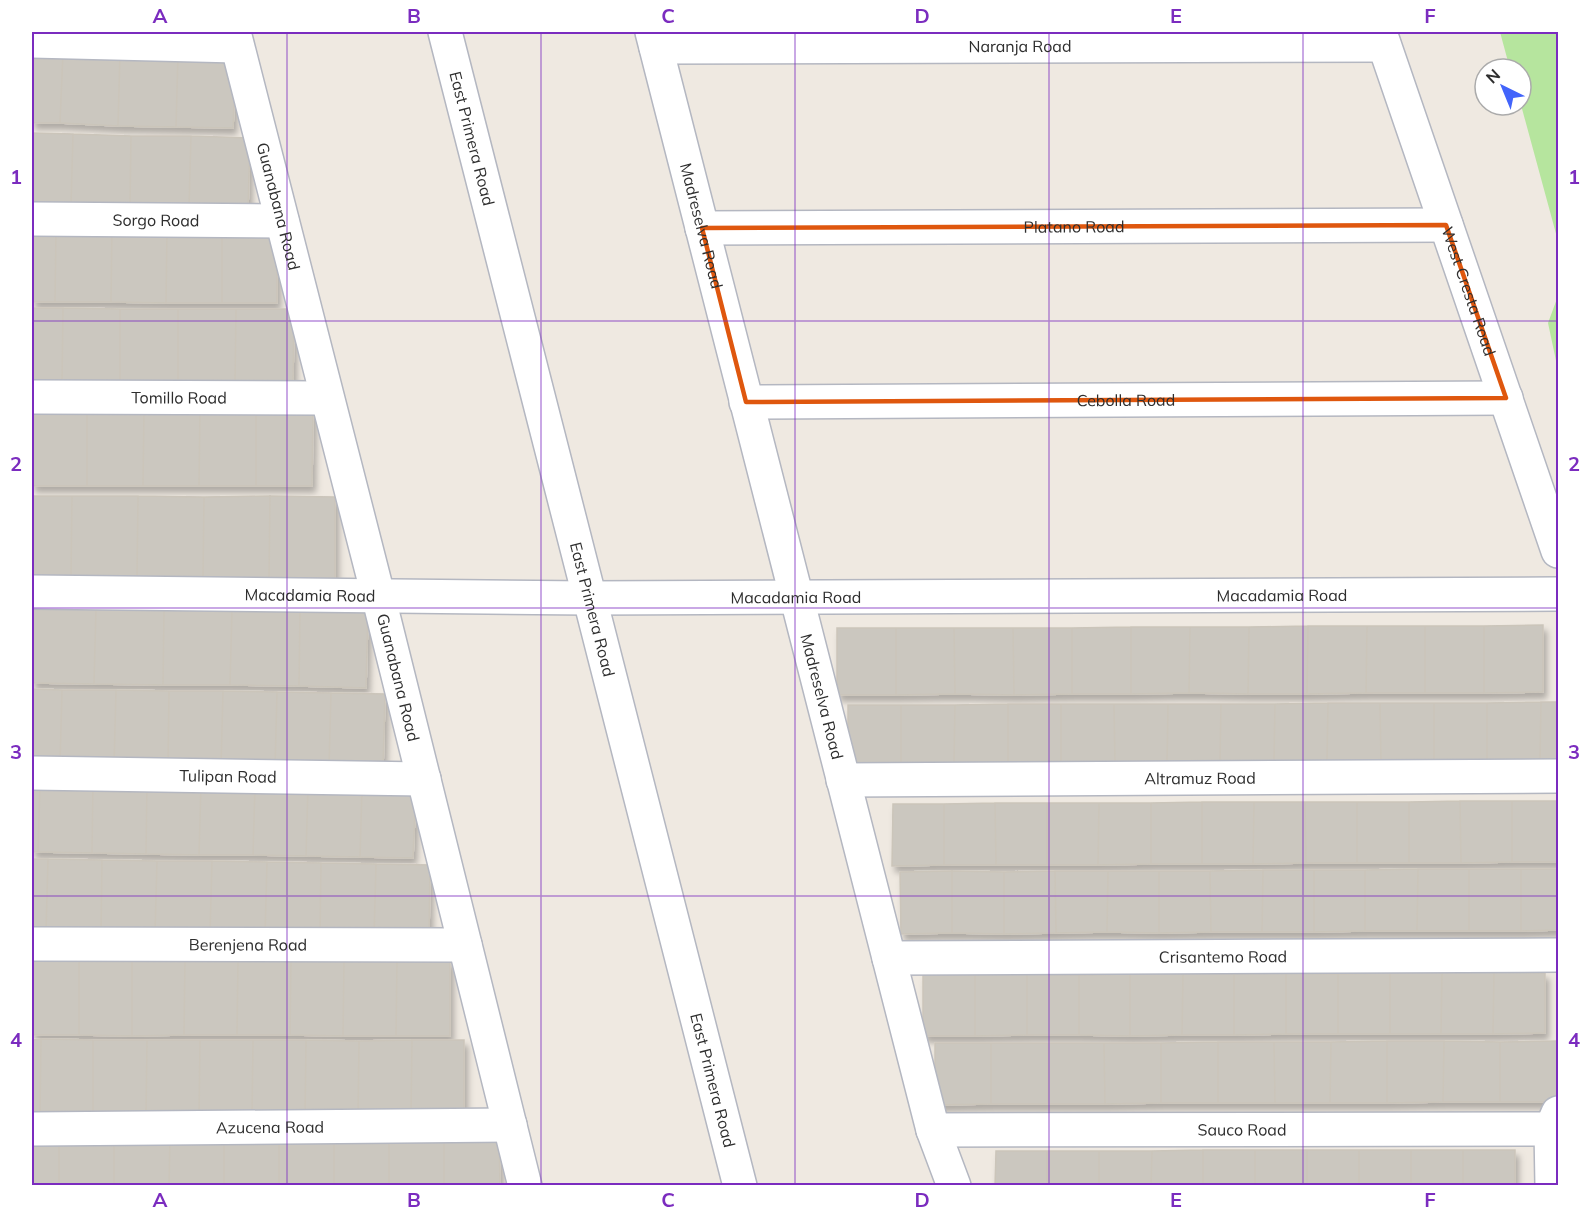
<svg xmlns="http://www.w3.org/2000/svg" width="1590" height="1217" font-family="Mulish,sans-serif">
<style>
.green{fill:#b6e59e}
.building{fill:#cbc7bf;stroke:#cbc5ba;stroke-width:1.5;filter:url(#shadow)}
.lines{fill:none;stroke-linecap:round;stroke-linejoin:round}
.minor-casing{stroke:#b4b7c1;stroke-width:36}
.minor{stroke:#fff;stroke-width:33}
.marked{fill:none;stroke:#df570e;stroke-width:4.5;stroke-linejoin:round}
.grid{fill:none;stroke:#7b2cbf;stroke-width:1.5;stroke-opacity:0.55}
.labels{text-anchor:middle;stroke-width:5;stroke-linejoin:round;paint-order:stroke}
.street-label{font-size:16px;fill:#2e2e2e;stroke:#fff}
.neatline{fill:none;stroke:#7b2cbf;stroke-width:2}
.grid-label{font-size:20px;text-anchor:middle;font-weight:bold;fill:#7b2cbf}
</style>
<defs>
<filter id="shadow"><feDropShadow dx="3.5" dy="6" stdDeviation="3" flood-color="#0004"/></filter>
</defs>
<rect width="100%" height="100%" fill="#efe9e1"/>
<path class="green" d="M1500,32h58v209l-37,-136v-36h-11z
M1558,296v74l-10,-47z"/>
<path class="building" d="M32,51l31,1 -3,71h-28z
M63,52l57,1 -2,73 -58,-3z
M120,53l58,1 -2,73 -58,-1z
M178,54l58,2 -3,72 -57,-1z
M32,133l41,1 -2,72 -39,-1z
M73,134l58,2 -1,71 -59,-1z
M131,136h60l-2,72 -59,-1z
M191,136l59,2 -2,72 -59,-2z
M32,228l24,1 -1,73h-23z
M112,228l55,1 -1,74 -55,-1z
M112,228l-1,74h-56l1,-73z
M167,229h55v74h-56z
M222,229h55v74h-55z
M32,308h31l-1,75h-30z
M63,308l57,1v74h-58z
M120,309h58v74h-58z
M178,309h58l-1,74h-57z
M236,309h58l-1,74h-58z
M32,408l55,1v77h-55z
M87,409h57l-1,77h-56z
M144,409h56l-1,77h-56z
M200,409h56v77h-57z
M256,409h57l-1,77h-56z
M32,496h40l-1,82h-39z
M72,496h66l-1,82h-66z
M138,496l66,1 -1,81h-66z
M270,496l65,1v81l-66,1z
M270,496l-1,83 -66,-1 1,-81z
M32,607l64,1 -2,76 -62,-1z
M96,608l68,1 -1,76 -69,-1z
M164,609l68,1 -2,75h-67z
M232,610l68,2 -1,74 -69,-1z
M300,612h68l-2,76 -67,-2z
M1543,625v67l-59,1v-67z
M1308,626h59l-1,67 -59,1z
M1308,626l-1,68h-59l1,-67z
M1367,626h58v67h-59z
M1425,626h59v67h-59z
M1131,627h59l-1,66 -58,1z
M1131,627v67h-59v-66z
M1190,627h59l-1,67 -59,-1z
M837,628h59v67h-59z
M896,628h58l1,66 -59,1z
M954,628h59l1,67 -59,-1z
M1013,628h59v66l-58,1z
M32,689l30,1 -2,75 -28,-1z
M62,690h54l-2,76 -54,-1z
M116,690l53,1 -1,75h-54z
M169,691h54l-2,76 -53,-1z
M223,691l54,1 -2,76 -54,-1z
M277,692l54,1 -2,75h-54z
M331,693l54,1 -2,75 -54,-1z
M1541,702h17v59h-18z
M1541,702l-1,59 -53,1v-59z
M1328,703h52l1,59h-54z
M1328,703l-1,59 -53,1 1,-59z
M1380,703h54v59h-53z
M1434,703h53v59h-53z
M1008,704h53v60h-53z
M1008,704v60h-54l1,-59z
M1061,704h53l1,59 -54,1z
M1114,704h54l-1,60 -52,-1z
M1168,704h53l-1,59 -53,1z
M1221,704h54l-1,59h-54z
M848,705h53v59h-53z
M901,705h54l-1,59h-53z
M32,782h8l-2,70h-6z
M40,782l53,1 -1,70 -54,-1z
M93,783l54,1 -1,70 -54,-1z
M147,784h54l-2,71 -53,-1z
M201,784l54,2 -2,69h-54z
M255,786l53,1 -2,69 -53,-1z
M308,787h54l-2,70 -54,-1z
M362,787l54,1 -3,70 -53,-1z
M1460,801h52v61l-51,1z
M1460,801l1,62h-52v-61z
M1512,801h46v61h-46z
M1202,802h52l-1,62h-51z
M1202,802v62h-51v-61z
M1254,802h51l1,61 -53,1z
M1305,802h52v61h-51z
M1357,802h52v61h-52z
M995,803h52v62h-51z
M995,803l1,62h-52v-61z
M1047,803h52l-1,62h-51z
M1099,803h52v61l-53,1z
M893,804h51v61l-52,1z
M32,859h16l-2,73 -14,-1z
M48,859l54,1 -1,73 -55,-1z
M102,860l55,1 -2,72h-54z
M157,861h55l-2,73 -55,-1z
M212,861l55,1 -2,73 -55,-1z
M267,862l54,1 -1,73 -55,-1z
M321,863l55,1 -2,73 -54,-1z
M376,864l54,1 -1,73 -55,-1z
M1418,869h51v62h-52z
M1418,869l-1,62h-52v-61z
M1469,869h52v62h-52z
M1521,869h37v61l-37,1z
M1263,870h51v62h-52z
M1263,870l-1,62h-51l-1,-61z
M1314,870h51v61l-51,1z
M952,871l52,1v62l-52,-1z
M952,871v62l-51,1 -1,-62z
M1055,871h53l-1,61 -51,1z
M1055,871l1,62 -52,1v-62z
M1108,871h51v62l-52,-1z
M1159,871h51l1,61 -52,1z
M32,959h47v76h-47z
M79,959h53v77l-53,-1z
M132,959h53l-1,76 -52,1z
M185,959h53l-1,76h-53z
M238,959h53l-1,76h-53z
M291,959l53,1 -1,76 -53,-1z
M344,960h53l-1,76h-53z
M397,960h53v76h-54z
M1494,972l51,1v60l-52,1z
M1494,972l-1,62h-52l1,-61z
M1286,973l52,1v60h-52z
M1286,973v61l-52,1v-61z
M1390,973h52l-1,61h-51z
M1390,973v61h-52v-60z
M1027,974l52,1v60h-52z
M1027,974v61l-52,1v-61z
M1130,974h53l-1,61 -52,1z
M1130,974v62l-51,-1v-60z
M1183,974h51v61h-52z
M923,975h52v61h-52z
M41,1039l52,1v76h-53z
M41,1039l-1,77h-8v-76z
M93,1040h54l-1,76h-53z
M147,1040h53l-1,76h-53z
M200,1040h53l-1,76h-53z
M253,1040h53l-1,77 -53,-1z
M306,1040l53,1 -1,76h-53z
M412,1040h52v76l-53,1z
M412,1040l-1,77h-53l1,-76z
M1387,1041h57l-1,61 -56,1z
M1387,1041v62h-57l1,-61z
M1444,1041l56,1v60h-57z
M1557,1041v61h-57v-60z
M1218,1042h56l1,61h-57z
M1218,1042v61h-57v-60z
M1274,1042h57l-1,61h-55z
M935,1043h56v61l-56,1z
M991,1043h57v61h-57z
M1048,1043h56l1,61h-57z
M1104,1043h57v60l-56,1z
M499,1133l1,53h-56v-52z
M389,1134h55v52h-55z
M389,1134v52h-55v-51z
M279,1135h55v51h-55z
M279,1135v51h-55v-50z
M170,1136h54v50h-55z
M170,1136l-1,50h-55v-49z
M32,1137h27v49h-27z
M59,1137h55v49h-55z
M1203,1150h52v36h-52z
M1203,1150v36h-52l1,-35z
M1255,1150h52v36h-52z
M1307,1150h52v36h-52z
M1359,1150h52v36h-52z
M1411,1150h52v36h-52z
M1463,1150h52v36h-52z
M996,1151h51v35h-52z
M1047,1151h52v35h-52z
M1099,1151h53l-1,35h-52z"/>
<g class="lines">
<defs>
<g id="minor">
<path id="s1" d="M234,32l144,563 147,591"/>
<path id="s2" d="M445,32l295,1154"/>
<path id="s3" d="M652,32l281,1098 21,56"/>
<path id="s4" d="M1380,32l178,519"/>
<path d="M32,41l205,5"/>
<path id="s5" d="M656,47l728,-2"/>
<path id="s6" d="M32,219l250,2"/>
<path id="s7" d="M702,228l744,-3"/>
<path id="s8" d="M32,397l295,1"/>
<path id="s9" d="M746,402l760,-4"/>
<path id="s10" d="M32,592l557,6 969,-4"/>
<path id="s11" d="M32,773l392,6"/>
<path id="s12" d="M843,780l715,-4"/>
<path id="s13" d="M32,944l433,1"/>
<path id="s14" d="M889,958l669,-3"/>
<path id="s15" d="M32,1129l478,-4"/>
<path id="s16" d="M933,1130l618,-1"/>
<path d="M1552,1186l-1,-57 7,-16"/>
</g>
</defs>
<use href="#minor" class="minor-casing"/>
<use href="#minor" class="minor"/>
</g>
<path class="marked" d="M1446,225l60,173 -760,4 -44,-174z"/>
<path class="grid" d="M287,32v1154M541,32v1154M795,32v1154M1049,32v1154M1303,32v1154M32,321h1526M32,608h1526M32,896h1526"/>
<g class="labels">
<g class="street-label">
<text dy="6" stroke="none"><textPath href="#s5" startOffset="364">Naranja Road</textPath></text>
<text dy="6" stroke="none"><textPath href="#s2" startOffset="110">East Primera Road</textPath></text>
<text dy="6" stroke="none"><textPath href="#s1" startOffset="180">Guanabana Road</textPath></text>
<text dy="6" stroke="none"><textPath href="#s6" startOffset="124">Sorgo Road</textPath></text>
<text dy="6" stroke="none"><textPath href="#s3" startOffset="200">Madreselva Road</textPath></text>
<text dy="6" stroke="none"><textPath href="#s7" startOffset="372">Platano Road</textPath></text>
<text dy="6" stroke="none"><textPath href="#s4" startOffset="274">West Cresta Road</textPath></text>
<text dy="6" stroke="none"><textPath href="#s8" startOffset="147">Tomillo Road</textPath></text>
<text dy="6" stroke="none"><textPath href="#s9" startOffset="380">Cebolla Road</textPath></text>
<text dy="6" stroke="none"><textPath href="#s10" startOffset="278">Macadamia Road</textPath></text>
<text dy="6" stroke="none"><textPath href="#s10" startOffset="1250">Macadamia Road</textPath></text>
<text dy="6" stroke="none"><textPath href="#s10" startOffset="764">Macadamia Road</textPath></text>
<text dy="6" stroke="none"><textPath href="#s2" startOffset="596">East Primera Road</textPath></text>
<text dy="6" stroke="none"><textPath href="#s1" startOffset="666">Guanabana Road</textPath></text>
<text dy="6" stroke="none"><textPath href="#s3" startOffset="686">Madreselva Road</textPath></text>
<text dy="6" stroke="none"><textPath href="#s11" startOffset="196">Tulipan Road</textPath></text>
<text dy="6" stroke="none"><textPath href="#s12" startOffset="357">Altramuz Road</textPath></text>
<text dy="6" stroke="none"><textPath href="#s13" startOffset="216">Berenjena Road</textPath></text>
<text dy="6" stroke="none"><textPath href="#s14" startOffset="334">Crisantemo Road</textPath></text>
<text dy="6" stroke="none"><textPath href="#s2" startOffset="1082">East Primera Road</textPath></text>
<text dy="6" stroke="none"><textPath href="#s15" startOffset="238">Azucena Road</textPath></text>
<text dy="6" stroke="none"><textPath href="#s16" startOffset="309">Sauco Road</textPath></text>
</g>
</g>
<rect width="1590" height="1217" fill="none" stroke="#ffffff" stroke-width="66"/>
<g transform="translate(1503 87) rotate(317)"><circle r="28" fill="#ffffff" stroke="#ababab" stroke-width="1.5"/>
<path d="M0-4.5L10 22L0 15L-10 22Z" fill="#4264fb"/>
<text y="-9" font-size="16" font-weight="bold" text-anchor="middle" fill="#2e2e2e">N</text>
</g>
<rect x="33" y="33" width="1524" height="1151" class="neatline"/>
<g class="grid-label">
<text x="160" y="23">A</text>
<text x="414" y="23">B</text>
<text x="668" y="23">C</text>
<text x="922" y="23">D</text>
<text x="1176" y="23">E</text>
<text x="1430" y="23">F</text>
<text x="16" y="184">1</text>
<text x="1574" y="184">1</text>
<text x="16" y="471">2</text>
<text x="1574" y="471">2</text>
<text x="16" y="759">3</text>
<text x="1574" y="759">3</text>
<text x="16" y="1047">4</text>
<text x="1574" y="1047">4</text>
<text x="160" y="1207">A</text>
<text x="414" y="1207">B</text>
<text x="668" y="1207">C</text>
<text x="922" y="1207">D</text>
<text x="1176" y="1207">E</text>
<text x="1430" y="1207">F</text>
</g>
</svg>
